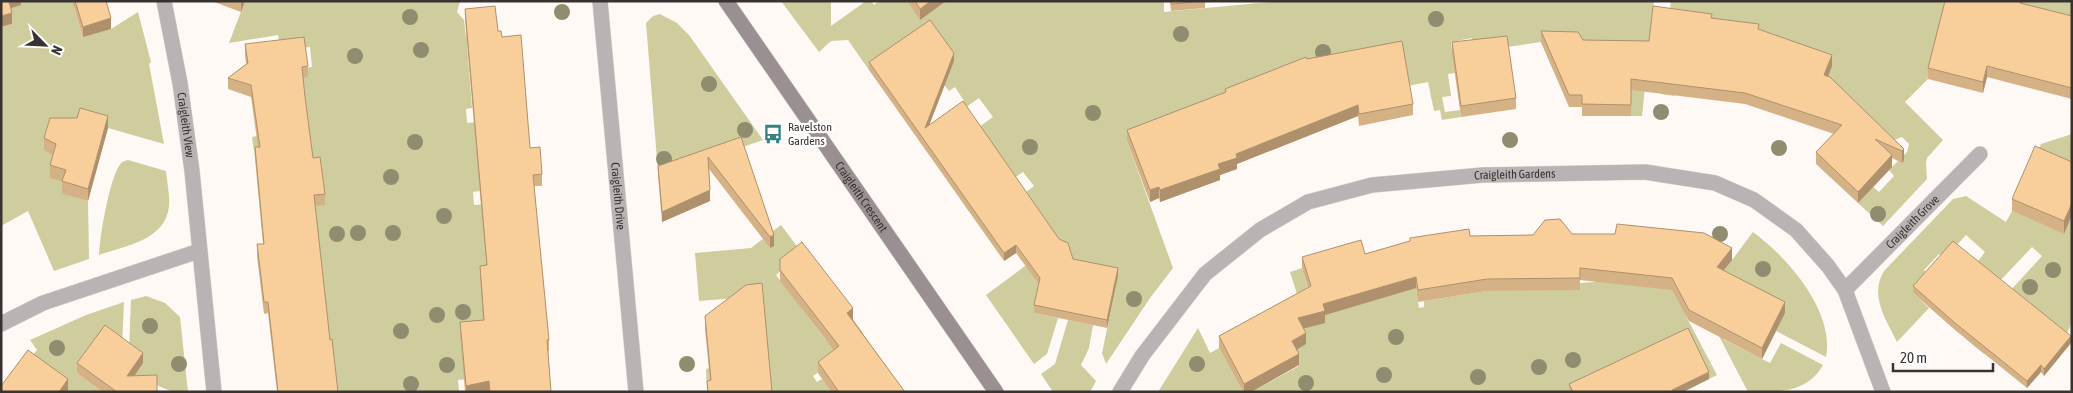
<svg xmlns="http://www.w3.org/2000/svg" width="2073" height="393" font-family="'Asap Condensed',sans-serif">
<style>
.green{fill:#cfcc9e}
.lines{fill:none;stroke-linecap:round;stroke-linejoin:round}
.street-casing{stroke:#dbd5d2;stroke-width:16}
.secondary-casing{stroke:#dbd5d2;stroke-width:16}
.street{stroke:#bab3b3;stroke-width:15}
.secondary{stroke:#9b9091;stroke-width:15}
.tree{fill:#908c6f}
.wall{fill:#d5b285}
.shaded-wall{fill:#ae916c}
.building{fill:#f8cf9b;stroke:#ae916c}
.labels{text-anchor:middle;stroke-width:4.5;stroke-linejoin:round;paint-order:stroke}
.street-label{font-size:12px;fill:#383230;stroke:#fff}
.poi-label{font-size:12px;fill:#383230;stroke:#fff;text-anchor:start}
</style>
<rect width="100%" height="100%" fill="#fff9f6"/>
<path class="green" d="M20,1h59l-5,7 9,29 28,-8 27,-17 13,50 -2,2 15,80 -84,-24 -24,37 10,25 -3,12 25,7 1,58 -35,12 -26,-60 -27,15v-199l11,-3 -5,-15z
M245,1h215l-3,11 7,8 2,17 35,-3 -34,12 5,62 -6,1 1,14 42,-4 -34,9 5,63 -7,1 1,13 40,-3 1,8 -33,3 5,64 3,100 -32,3 1,12h-123l-46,-146 -35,-87 -3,-22 5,-1 -1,-7 25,-4 25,-57 6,-1 -2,-20 -29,4 -3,-16 -49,8z
M781,1h50v25l35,-25h5l3,4 5,-4h28l13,18 26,-18h218v11l116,-11h374l-12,115h-11v-63l-74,-2v28l-16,-37 -67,10 -2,-14 -21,4 4,31 -7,1 3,22 -9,1 3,15 15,-2 1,7 -19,3 -2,-10 -6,1 -6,-29 -301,59 46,127 -23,30 -44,66 -4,-11 16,-77 -84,37 24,5 -11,36 -13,10 -48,-69 70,-52 -34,-48 12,-9 -11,-14 -55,38 -3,-4 20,-15 -9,-62 17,-12 -14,-19 -60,42 -3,-5 48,-34 -9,-14 -6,4 -10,-13 -70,-8 -21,-30 -17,1 -12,11z
M1671,1h276l-19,78 -23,23 38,38 -16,18 -1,5 1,16 -44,47 -25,-23 15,-16 6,5 15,-16 -5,-6 18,-18 2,-8 -7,-7 -8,3 -70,-53 7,-21 -152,7 -4,23 -14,-2z
M2023,1h49v26l-53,-11z
M660,14l17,9 12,12 74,105 -90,31 -2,-3 -13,4 -12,-149 7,-7z
M2072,134v40l-37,-16 6,-14z
M128,160l38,11c1,11 4,24 3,35 -3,34 -44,40 -70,49 1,-20 10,-73 20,-89 2,-4 5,-5 9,-6z
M1966,196l40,26 6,-11 51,22 9,-18v107l-7,16 -42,-33 -39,49 -18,-15 76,-83 -10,-9 -36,38 -21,-20 10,-13 -19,-17 -22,24 -5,-5 -15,16 5,5 -16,18 16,15 -32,34c-11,-23 -28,-46 -13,-71l69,-72z
M781,225l21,28 -26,22 50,65 27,-21 10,14 -6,4 4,5 -48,34 4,6 5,-3 9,13h-124l-1,-23 3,-1 -1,-13 59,-6 -5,-53 -63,5 -4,-48 56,-5z
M1753,232c34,25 82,79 73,125l-50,-26 9,-18 -62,26 47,24 11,-20 42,22c-16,28 -43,27 -75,27l-43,-83 -18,9 30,57 -8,4 -17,-37 -104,38 -19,10 1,2h-319l48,-26 -8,-49 11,-7 -12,-38 12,-4 16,56 5,-8 87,-67 9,59 5,-1v-6l75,-12 96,-7v-25l137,3z
M146,296l19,7 15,14 8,75h-15l-39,-16 -5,-24 2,-52z
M124,302l-2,45 -45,26 25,19h-45l-29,-31 9,-11 -7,-10 56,-25z
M1068,320l25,5 -4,23 -8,17 15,16 -6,11h-37l-12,-18 14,-10z
M1198,328l12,25 9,-5 24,44h-85z"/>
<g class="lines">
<defs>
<g id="street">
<path id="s1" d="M164,1l16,82 12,88 22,221"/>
<path id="s2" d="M600,1l36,391"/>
<path id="s3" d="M1845,290l135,-136"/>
<path d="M1,324l42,-21 156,-52"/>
<path id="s4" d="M1120,392l22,-36 63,-82 55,-44 48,-28 64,-17 111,-10 162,-3 70,11 39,17 42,30 32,36 17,24 38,102"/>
</g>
<g id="secondary">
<path id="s5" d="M726,1l270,391"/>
</g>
</defs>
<use href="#street" class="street-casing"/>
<use href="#secondary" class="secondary-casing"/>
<use href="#street" class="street"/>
<use href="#secondary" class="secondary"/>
</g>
<g class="tree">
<circle cx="562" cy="12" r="8"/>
<circle cx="410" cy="17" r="8"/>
<circle cx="1436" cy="19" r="8"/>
<circle cx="1181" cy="34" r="8"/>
<circle cx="421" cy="50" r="8"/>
<circle cx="1323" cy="52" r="8"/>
<circle cx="355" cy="56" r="8"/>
<circle cx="709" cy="84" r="8"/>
<circle cx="1661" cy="112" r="8"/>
<circle cx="1093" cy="113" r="8"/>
<circle cx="745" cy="130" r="8"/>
<circle cx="1510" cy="140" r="8"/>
<circle cx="415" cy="142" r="8"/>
<circle cx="1030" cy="147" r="8"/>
<circle cx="1779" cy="148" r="8"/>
<circle cx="664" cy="159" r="8"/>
<circle cx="391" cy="177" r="8"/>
<circle cx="1878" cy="214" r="8"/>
<circle cx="444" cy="216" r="8"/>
<circle cx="358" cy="233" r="8"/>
<circle cx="393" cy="233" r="8"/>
<circle cx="337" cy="234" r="8"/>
<circle cx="1720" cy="234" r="8"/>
<circle cx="1763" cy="269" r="8"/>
<circle cx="2053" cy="270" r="8"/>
<circle cx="2030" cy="287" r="8"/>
<circle cx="1134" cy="299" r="8"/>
<circle cx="463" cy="312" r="8"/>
<circle cx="437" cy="315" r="8"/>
<circle cx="150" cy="326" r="8"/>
<circle cx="401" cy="331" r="8"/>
<circle cx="1396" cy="337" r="8"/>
<circle cx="57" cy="348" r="8"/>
<circle cx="1573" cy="360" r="8"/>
<circle cx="179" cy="364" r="8"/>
<circle cx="687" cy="364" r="8"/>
<circle cx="1197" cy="364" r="8"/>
<circle cx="447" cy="365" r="8"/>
<circle cx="1539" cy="367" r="8"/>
<circle cx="1384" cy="375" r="8"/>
<circle cx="1478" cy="377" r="8"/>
<circle cx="1306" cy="383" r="8"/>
<circle cx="411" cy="384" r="8"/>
</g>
<path class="wall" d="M72,1h34l5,28 -28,8z
M214,1h31l-4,11 -27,-10z
M907,1h39l-26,19z
M1170,1h35v7l-34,3z
M1945,1h78v2l49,13v83l-85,-22 -4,16 -55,-14v-11z
M465,9l33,22 4,6 28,111 12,26v12h-8l15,154v11h-1l3,41h-86l-5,-59v-11l23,-2 -3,-43v-11l6,-1 -21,-245z
M1712,18l47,12 73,36 -4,11 76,72v11l-2,3 -10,-5v9l-34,36 -42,-39v-12l18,-18 -89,-30 -114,-14v26h-49v-9h-13l-28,-65v-11l42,9 66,1z
M1452,42l64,56v11l-55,8 -9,-63z
M245,44l63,22v11l-5,1 2,19 8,61 12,36v11l-10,1 15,134 8,52h-61l-9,-79 -4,1 -7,-58v-12h6l-8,-85v-12h3l-7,-50 -23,-8v-11l18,-14 -1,-8z
M1307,59l106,45v11l-54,11 -1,-10 -121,48v5l-17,6v5l-60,22 -1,-4 -9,4 -23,-61v-11l98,-37v-4z
M954,61l-25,64 144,134 45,17 -11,52 -73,-15v-8l5,-21 -23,-31 -12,8 -135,-191v-8z
M108,128l-20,73 -26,-7v-13l-12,-3v-13l3,-10 -9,-5v-12z
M741,137l33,109 -4,2 -61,-79 1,32 -48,21 -4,-46v-10z
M2072,162l-8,72 -52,-23v-12z
M1572,234l160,26 -8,10 61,43 -23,46 -73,-38 -17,-31 -92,-10v10l-93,1 -69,11 -2,-14 -91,27v8l-22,5 3,16 -9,6 2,15 -48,27h-8l-24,-44v-12l89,-48 -6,-20v-11l63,-3 45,-13v-3l60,-2z
M780,259l73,60v1l52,72h-74l-13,-19v-11l16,-12 -54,-69z
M1913,286l158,57 -27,33 -3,-4 -14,16 -72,-58 -42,-37z
M705,316l67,76h-65v-11l3,-1 -5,-51z
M77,363h66l-8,13 22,16h-55l-25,-19z
M1709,379l-26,13h-113l-1,-1v-7z"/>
<path class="shaded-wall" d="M8,1h13v4l-13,4z
M241,1h4l-4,11z
M931,1h15l-26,19v-11z
M12,13v11l-11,3v-11z
M111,18v11l-28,8v-10z
M954,53v8l-29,75v-8z
M1832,55v11l-8,21v-12z
M1987,66v11l-4,16v-11z
M1358,105v11l-121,48v5l-17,6v5l-60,22v-12l58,-26 18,-10z
M108,116v12l-20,73v-12z
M1904,149v11l-2,3v-12z
M1892,155v12l-34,36v-11z
M1159,187v11l-9,4v-12z
M710,190v11l-48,21v-10z
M2072,203v12l-8,19v-13z
M774,235v11l-4,2v-11z
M1016,245v8l-12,8v-8z
M1732,248v12l-15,18v-11z
M1118,268v8l-11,52v-8z
M1416,277v11l-91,27v8l-27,7v-12l25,-14z
M1785,302v11l-23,46v-11z
M853,308v11l-6,5v-11z
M1306,333v11l-14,8v-11z
M2071,336v7l-27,33v-7z
M143,353v10l-16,23v-10z
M1299,354v11l-48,27h-7v-8z
M2041,365v7l-14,16v-7z
M1709,372v7l-26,13h-11v-2z
M68,379v12l-1,1h-8z
M489,381v11h-23v-6z"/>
<path class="building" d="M1,1h8l3,12 -11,3z
M75,1h31l5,17 -28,9z
M915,1h16l-11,8z
M1171,1h34l-34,3z
M1945,1h75v2l52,13v72l-85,-22 -4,16 -55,-14z
M495,6l3,25h3l1,6 19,-2 9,113 10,-1 2,27 -9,1 16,165h-2l4,52h-61l-1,-11 -23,5 -6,-64 24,-2 -4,-54 7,-1 -22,-256z
M1653,6l59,8 -1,4 48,6 -1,5 74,26 -8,20 6,2 74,72 -2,2 -27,-12 17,16 -34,37 -42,-40 26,-27 -97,-32 -114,-14v26l-49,-1v-9h-13l-28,-64 37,1 5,8 66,1z
M930,20l24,33 -29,75 38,-27 96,138 9,4 5,16 45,9 -11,52 -73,-15 6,-27 -24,-33 -12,8 -135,-191z
M1507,36l9,62 -55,8 -9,-64z
M304,37l4,29 -6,1 3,30 8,61 7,-1 5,37 -11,1 16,145 2,-1 6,53h-60l-10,-90h-4l-7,-58h7l-9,-97h5l-9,-62 -23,-7 20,-15 -3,-19z
M1402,41l11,63 -54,10 -1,-9 -122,49 1,4 -19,6 2,5 -60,21 -1,-3 -9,3 -23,-60 99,-38 -1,-3 81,-32 1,2z
M80,108l28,8 -20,73 -26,-8 4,-11 -16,-5 6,-21 -12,-6 6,-20h27z
M741,137l33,98 -4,2 -62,-80 2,33 -48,22 -4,-46z
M2035,146l37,16v41l-8,18 -52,-22z
M1560,219l12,15h43l2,-10 87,9 28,15 -15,19 68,35 -23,46 -73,-38 -17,-32 -92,-10v10l-93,1 -69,11 -2,-13 -93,27 2,7 -27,7 8,15 -14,8 7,13 -55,30 -25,-48 92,-50 -9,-29 59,-17 4,14 45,-13v-3l59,-9 1,7 63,-1 12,-15z
M1953,241l118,95 -27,33 -3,-4 -14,16 -72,-58 -42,-37z
M802,242l51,66 -6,5 58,79h-66l-21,-30 21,-16 -59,-76v-11z
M762,283l10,109h-64l-1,-11 4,-1 -6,-64 41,-31z
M105,325l38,28 -16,23 30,-1v17h-40l-40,-29z
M1688,328l21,44 -37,18v2h-99l-4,-8z
M28,350l40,29 -9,13h-58v-6z"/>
<defs>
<symbol id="bus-bare" viewBox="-9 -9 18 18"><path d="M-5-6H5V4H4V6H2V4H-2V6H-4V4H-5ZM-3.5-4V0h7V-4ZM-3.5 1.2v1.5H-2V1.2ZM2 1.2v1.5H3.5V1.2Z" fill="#378083" stroke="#fff" stroke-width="2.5" paint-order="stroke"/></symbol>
</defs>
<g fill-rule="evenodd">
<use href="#bus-bare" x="759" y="120" width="28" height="28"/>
</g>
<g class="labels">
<g class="street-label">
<text dy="4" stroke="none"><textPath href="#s1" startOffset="126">Craigleith View</textPath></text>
<text dy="4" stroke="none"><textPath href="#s4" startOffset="481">Craigleith Gardens</textPath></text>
<text dy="4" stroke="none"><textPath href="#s5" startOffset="238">Craigleith Crescent</textPath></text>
<text dy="4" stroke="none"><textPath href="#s2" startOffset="196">Craigleith Drive</textPath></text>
<text dy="4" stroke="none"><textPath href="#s3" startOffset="96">Craigleith Grove</textPath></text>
</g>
<g class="poi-label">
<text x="788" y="131">Ravelston<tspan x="788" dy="14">Gardens</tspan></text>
</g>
</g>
<rect width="2073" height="393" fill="none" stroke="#383230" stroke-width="5"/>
<g transform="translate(45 45) rotate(114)" stroke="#ffffff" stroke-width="4" paint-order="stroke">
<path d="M0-4L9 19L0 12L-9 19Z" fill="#383230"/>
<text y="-8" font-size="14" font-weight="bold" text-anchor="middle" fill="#383230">N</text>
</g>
<path d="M1893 363v8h100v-8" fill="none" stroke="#383230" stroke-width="2.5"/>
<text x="1900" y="363" font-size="15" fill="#383230" stroke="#ffffff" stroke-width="4" paint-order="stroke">20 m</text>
</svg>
